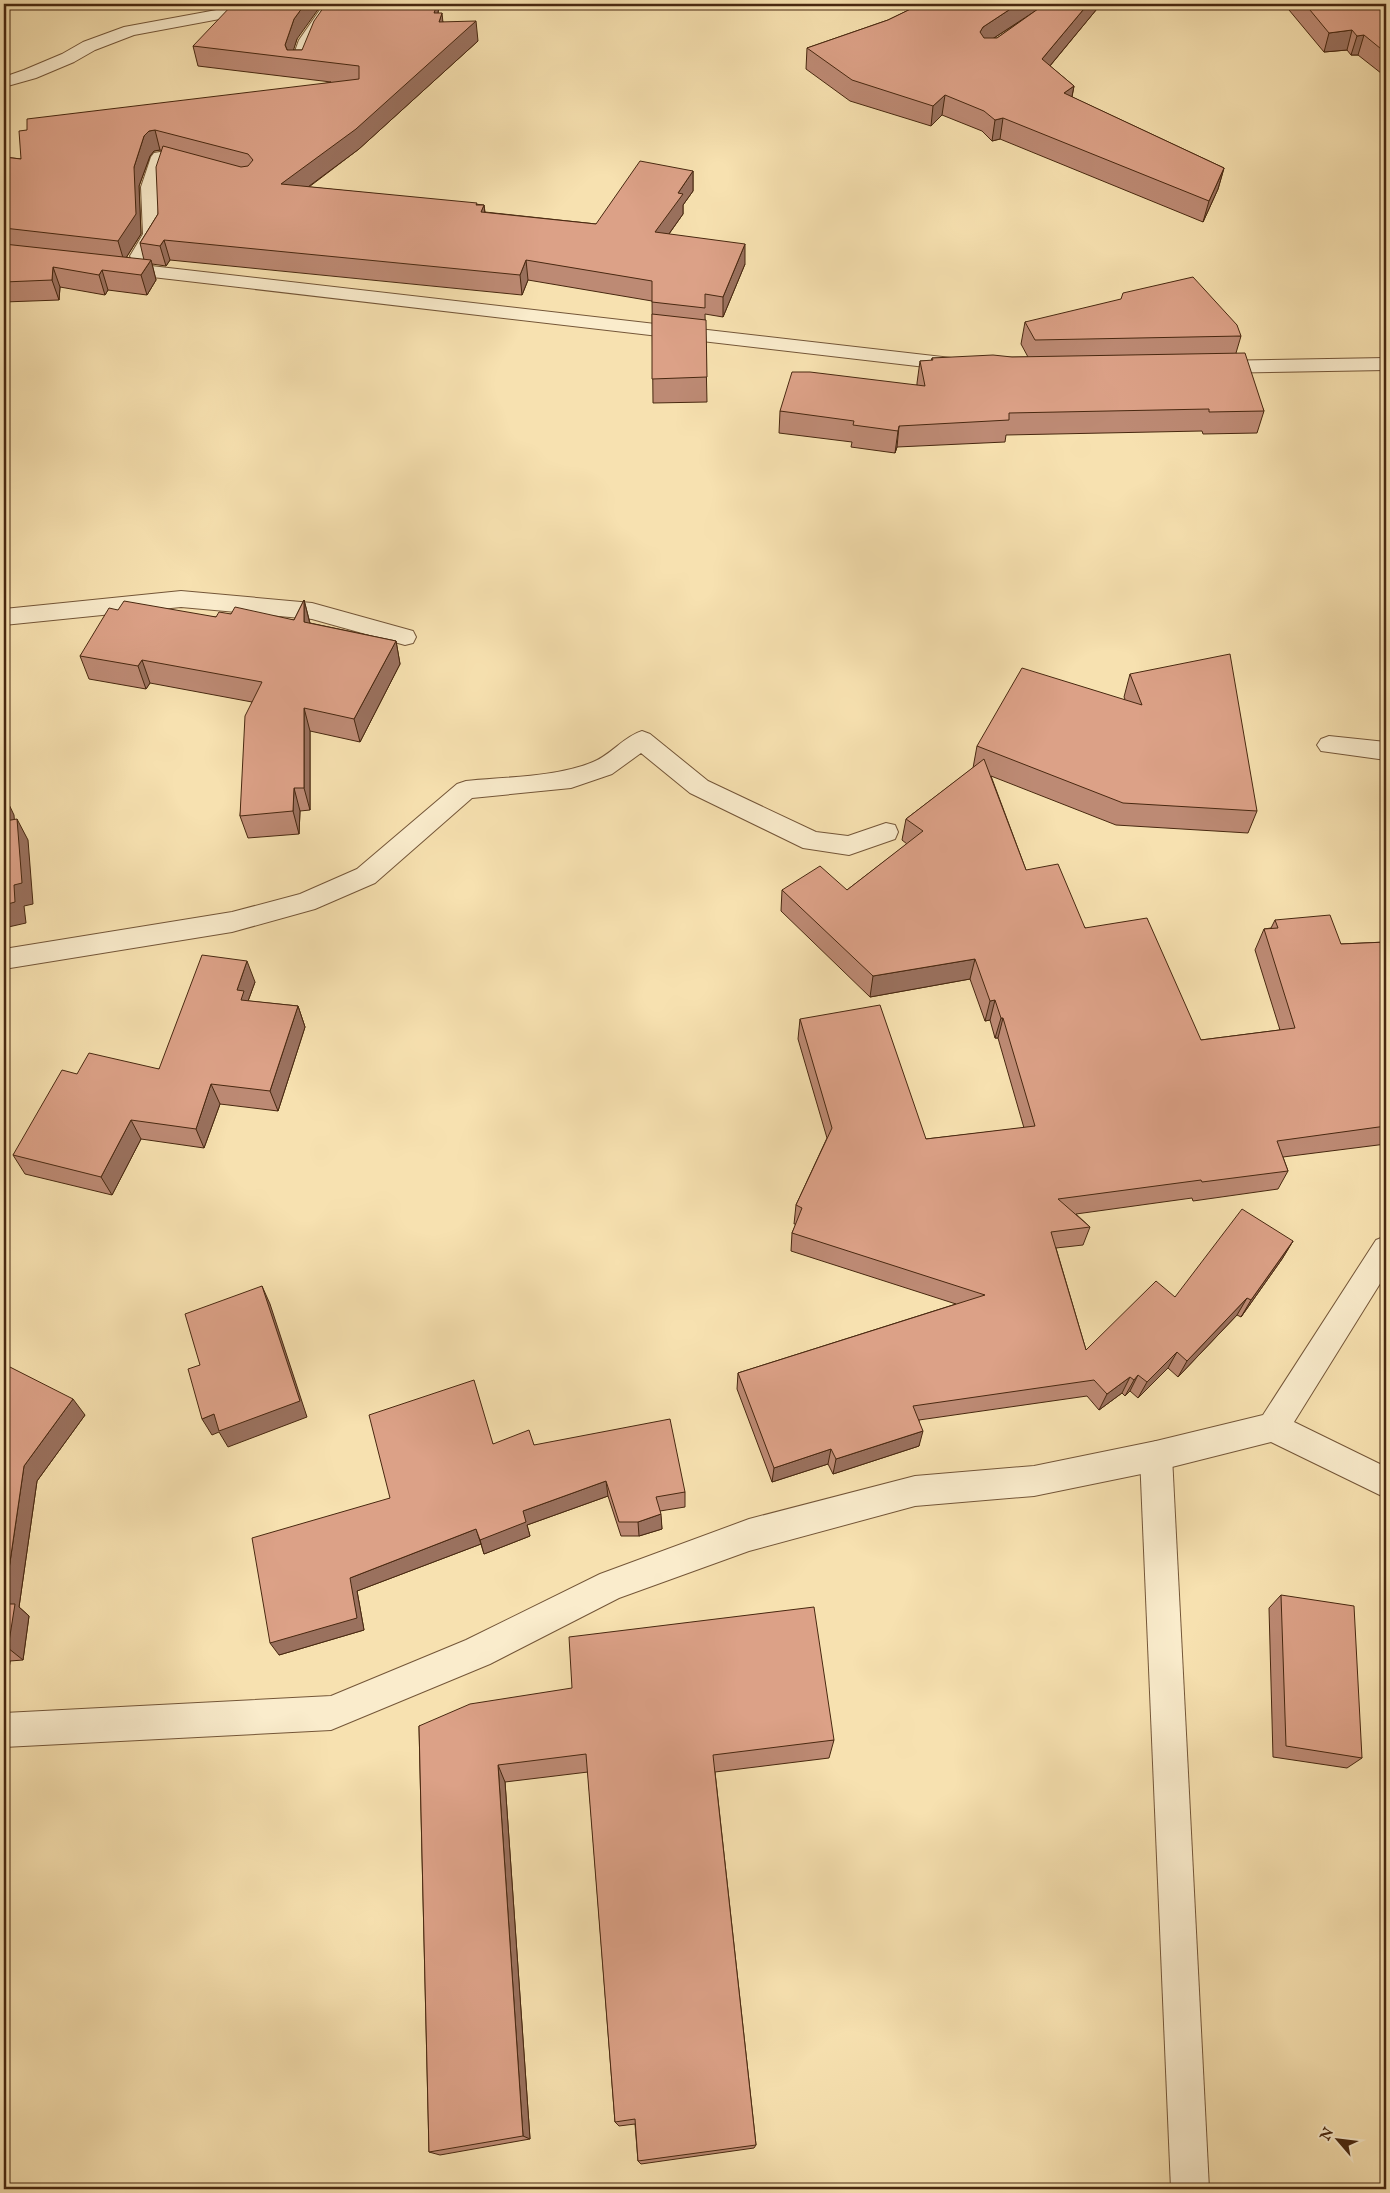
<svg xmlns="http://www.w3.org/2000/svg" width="1390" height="2193" font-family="'IM FELL English',serif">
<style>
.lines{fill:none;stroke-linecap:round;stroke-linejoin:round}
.lane-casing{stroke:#745638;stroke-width:2}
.street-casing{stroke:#745638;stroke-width:2}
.lane{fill:#faeccc;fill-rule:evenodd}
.street{fill:#faeccc;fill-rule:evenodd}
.wall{fill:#bd8a74;stroke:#482810;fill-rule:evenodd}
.shaded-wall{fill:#9a715e;stroke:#482810}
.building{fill:#dca187;stroke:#482810}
</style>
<rect width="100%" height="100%" fill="#f7e1b0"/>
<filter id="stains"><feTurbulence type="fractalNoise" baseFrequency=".004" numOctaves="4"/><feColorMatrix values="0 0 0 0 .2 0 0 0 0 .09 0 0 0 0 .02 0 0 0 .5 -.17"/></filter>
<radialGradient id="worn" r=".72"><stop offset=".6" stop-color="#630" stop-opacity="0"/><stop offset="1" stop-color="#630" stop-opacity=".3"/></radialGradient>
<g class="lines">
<defs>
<path id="lane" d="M1156,1441l11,5 5,10 37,733h-38l-31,-733 5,-10z"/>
<path id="street" d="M249,4h33l-2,3 -6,2 -140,26 -39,15 -21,12 -38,16 -32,9v-10l20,-7 38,-16 21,-12 41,-15z
M324,4h16l-24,36 -12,29h-12l-2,-4 9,-25z
M160,152l30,8 3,4 -3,4 -6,1 -18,-4 -7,22 2,47 -15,26 -7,2 -7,-2 -2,-4 13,-22 -2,-47 10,-30 3,-4z
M116,262l844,97 7,2 3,4 -3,4 -7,2 -851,-99 -2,-4 2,-4z
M1386,358v12l-173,3 -7,-2 -3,-4 3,-4 7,-2z
M181,591l131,12 101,28 3,6 -3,6 -8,2 -93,-26 -131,-12 -177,18v-16z
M642,731l8,3 58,47 108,51 32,4 38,-13 9,2 3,7 -3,7 -46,16 -46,-7 -113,-55 -49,-40 -29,21 -41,14 -99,10 -97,85 -60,26 -83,23 -228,37v-20l228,-37 68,-18 57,-25 100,-85 9,-3c38,-4 92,-4 127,-19 18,-7 30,-25 49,-31z
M1329,736l57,6v18l-65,-9 -4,-6 4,-6z
M1386,1236v38l-92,148 92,45v31l-115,-56 -115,29 -122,25 -119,10 -166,45 -130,47 -129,66 -159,66 -327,17v-34l327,-17 135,-56 134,-66 149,-55 166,-43 119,-10 122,-25 107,-26 113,-175z"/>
</defs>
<use href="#lane" class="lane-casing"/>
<use href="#street" class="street-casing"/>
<use href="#lane" class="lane"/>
<use href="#street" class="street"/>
</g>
<path class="wall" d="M921,4h180l-51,62 24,20 -2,11 152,71 -6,21 -15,33 -203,-83 -8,2 -10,-10 -40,-16 -11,11 -81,-25 -44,-32 1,-21 81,-28zM1034,12l-37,26h-3z
M1284,4h102v73l-28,-22h-7l-4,-5 -23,2z
M439,8l-1,5 5,9 35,19 -119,108 -50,38 175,18 1,7 111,12 97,-53v20l-10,14v9l-14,20 76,30 -22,53 -18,-3 2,88 -54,1 -1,-102 -124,-21 -6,15 -352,-35 -4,6 -14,-2 4,16 -9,15 -39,-5 -3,5 -45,-8 -1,13 -55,2v-145l17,2 310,-77 -133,-16 -5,-20 104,-7 -4,11h9zM160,150l2,1 -4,63 -18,29 4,17 -18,-2 15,-24 -2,-48 11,-30 4,-5z
M1025,322l216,14 -5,17 28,58 -7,22 -54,1 -1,-3 -196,4 -1,7 -108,5 -2,6 -44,-6 1,-5 -73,-9 1,-22 137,-26v-2l3,-22h11l1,-3 96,-1 -7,-13z
M304,600l6,23 86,18 4,23 -40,78 -50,-11v79l-10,1 -1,23 -51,4 -8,-22 12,-114 -102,-19 -4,6 -57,-10 -9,-23 38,-46 98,7 15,-3 63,6z
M1130,674l127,137 -9,22 -132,-8 -125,-49 35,94 175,170 79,-10 -25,-80 9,-21 7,-1 4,-8 66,24 45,-2v202l-103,13 5,14 -10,18 -85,12 -1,-3 -116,16 14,13 -7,18 -27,3 30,102 89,-53 118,-56 -11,18 -41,58 -4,-2 -59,62 -10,-9 -30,30 -8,-7 -5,5 -3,-3 -23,17 -12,-14 -168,24v26l-86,28 -5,-10 -56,18 -35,-93 1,-16 218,-69 -165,-53 1,-18 4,-9h-2l2,-19 31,-67 -29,-99 2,-20 126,120 98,-11 -26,-90h-3l-5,-18 -5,1 -15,-42 -100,18 -89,-86 1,-21h65l60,-46 -5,-4 4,-21 67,-51 4,-22 148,-47 -1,-2z
M255,982l-7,19 50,5 7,21 -27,84 -58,-7 -16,44 -63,-9 -29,56 -87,-21 -12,-19 64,-81 82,-5z
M4,1364l81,51 -48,66 -18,126 10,9 -6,44 -13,1 -3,27h-3z
M493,1444l41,1 151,47v15l-25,4 2,18 -23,7h-18l-13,-40 -81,29 3,11 -46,18 -3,-10 -124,47 7,39 -85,25 111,-157z
M1281,1595l81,163 -15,10 -74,-11 -4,-149z
M419,1726l415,14 -5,18 -114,14 41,373 -2,3 -113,16 -3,-3 -3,-37 -16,2 -4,-4 -27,-350 -83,10 25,357 -90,16 -11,-3z"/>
<path class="shaded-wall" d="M305,4h17l-25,35 -6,19 -6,-13 9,-26z
M432,4h7v4l-1,4 1,13 -7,-20z
M1018,4h28l-66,43v-15l3,-5z
M1088,4h13l-62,75 3,-20z
M442,13l2,20 -5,-11z
M476,21l2,20 -119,108 -74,55 -4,-20z
M1352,30l-5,20 -23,2 5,-19z
M1364,35l-6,20h-7l6,-19z
M1074,86l-4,20 -6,-13z
M945,95l-3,20 -11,11 2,-20z
M1003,118l-3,21 -8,2 3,-21z
M155,130l5,20 -6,1 -4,5 -11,30 2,48 -17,27 -6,-20 16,-74 10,-31 5,-5z
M1224,168l-6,21 -15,33 6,-21z
M693,171v20l-10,14v9l-27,38 -1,-20 23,-39z
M484,205l2,20 -5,-13z
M164,240l6,20 -4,6 -6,-20z
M745,244v20l-22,53v-20z
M151,260l5,20 -9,15 -6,-20z
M526,260l2,20 -6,15 -2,-20z
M53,267l7,20 -1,13 -7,-20z
M102,270l6,20 -3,5 -6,-20z
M899,426l-2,21 -2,6 3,-22z
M304,600l6,24 -6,-2z
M396,641l4,23 -40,78 -6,-23z
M142,660l8,23 -4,6 -8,-23z
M304,708l6,23v79l-6,-22z
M294,788l6,23 -1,23 -6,-23z
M4,794l10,21 2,27 -11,-21z
M17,819l11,21 5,64 -9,2 2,17 -22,5v-23l10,-20z
M975,959l-5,20 -100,18 3,-21z
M247,961l8,21 -7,19v19l-11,-30z
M995,1000l-5,20 -5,1 5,-20z
M298,1006l7,21 -27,84 -8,-20z
M1001,1018h2l-5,20h-3z
M211,1084l9,20 -16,44 -8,-19z
M131,1120l10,19 -29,56 -11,-18z
M1293,1241l-11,18 -41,58 10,-17z
M262,1286l8,18 37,113 -79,30 -9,-15 -7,3 -10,-16 12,-5z
M1247,1298l-10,17 -59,62 9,-16z
M1177,1352l-9,16 -30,30 9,-16z
M1138,1375l-8,16 -5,5 9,-16z
M1130,1377l-8,16 -23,17 8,-16z
M73,1399l12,16 -48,66 -18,126 10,9 -6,44 -15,-12 -4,-44 20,-138z
M923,1431l-4,15 -86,28 3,-15z
M831,1449l-3,15 -56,18 2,-14z
M606,1481l2,15 -81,29 3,11 -46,18 -4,-14 43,-29z
M661,1514l1,15 -23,7 -1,-14z
M476,1529l5,15 -124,47 7,39 -85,25 -9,-12 80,-65z
M4,1655l6,6 -3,27 -3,-3z
M498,1765l7,17 25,357 -7,-3z"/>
<path class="building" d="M233,4h72l-11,15 -9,26 2,5h15l12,-29 12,-17h106v1h5l-3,8h8l-3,9 37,-1 -120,108 -75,55 196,19 -1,2h8l-3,7 115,12 44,-63 53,10 -15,22 5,1 -28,38 90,12 -22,53 -18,-3v14l-53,-6v-21l-126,-21 -6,15 -356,-35 -4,6 -20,-3 18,-29 -2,-47 7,-21 78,21 7,-1 5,-6 -5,-6 -93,-24 -6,1 -5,5 -10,31 2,47 -18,27 -114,-13v-71l17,2 -2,-28 8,-1v-11l332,-40v-13l-166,-20z
M921,4h97l-35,23 -3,5 4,6h13l48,-34h43l-46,55 32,27 -10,7 160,75 -15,33 -206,-83 -8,2 -11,-9 -39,-16 -12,11 -81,-26 -45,-32 81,-28z
M1305,4h81v49l-22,-18 -7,1 -5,-6 -23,3z
M4,244l147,16 -10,15 -39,-5 -3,5 -46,-8 -1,13 -48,2z
M1193,277l44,48 4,11 -206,4 -10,-18 96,-23 2,-6z
M652,314l54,6 1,57 -55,2z
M1245,353l19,58 -55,1v-3l-200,4v7l-110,6 -1,5 -45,-6 1,-4 -74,-10 12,-39h18l115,14 -5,-25 13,-1 -1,-2 61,-3 19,2z
M304,600v22l92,19 -42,78 -50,-11v80h-10l-1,23 -53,5 5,-100 17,-34 -120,-22 -4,6 -58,-10 29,-48 9,2 6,-9 92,16 3,-5 12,2 4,-7 59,13z
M1230,654l27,157 -134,-8 -146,-57 45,-78 120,37 -12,-31z
M984,759l42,111 32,-6 27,64 62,-10 54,122 94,-12 -31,-99 14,-1 -3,-8 55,-5 11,29 45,-2v184l-109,15 11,30 -86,11 -1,-2 -143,19 32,28 -39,5 35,118 70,-69 19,16 67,-88 51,32 -42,59 -4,-2 -60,63 -10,-9 -30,30 -9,-7 -4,5 -4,-3 -23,17 -13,-14 -181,26 10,25 -87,28 -5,-10 -57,19 -36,-95 247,-78 -193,-62 10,-25 -6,-3 36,-77 -32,-109 80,-14 46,134 109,-13 -32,-108h-2l-6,-18 -5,1 -15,-42 -102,17 -91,-86 38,-24 27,24 76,-59 -17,-12z
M4,801l1,20 12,-2 5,64 -8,2 1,17 -11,3z
M202,955l45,6 -10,29 7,1 -3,9 57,6 -28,85 -59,-7 -15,45 -65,-9 -30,57 -88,-22 49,-85 15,4 12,-21 70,16z
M262,1286l38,115 -81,30 -5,-17 -12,5 -14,-50 12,-4 -15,-51z
M4,1364l69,35 -49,67 -20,137z
M474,1380l19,64 36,-14 5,15 136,-26 15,73 -29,5 5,17 -23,8h-19l-13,-41 -83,30 3,11 -46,18 -4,-11 -126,49 7,40 -87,25 -18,-105 138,-40 -21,-83z
M1281,1595l73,11 8,152 -76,-12z
M4,1604h11l-7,44h-4z
M814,1607l20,133 -121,15 43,390 -118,16 -3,-42 -20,3 -29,-368 -88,11 25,371 -94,16 -10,-426 51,-22 102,-16 -3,-51z"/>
<rect width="1390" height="2193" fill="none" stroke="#f7e1b0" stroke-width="20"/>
<rect x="5" y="5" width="1380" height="2183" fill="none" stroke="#482810" stroke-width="2.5"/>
<rect x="10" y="10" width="1370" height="2173" fill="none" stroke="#482810"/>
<g transform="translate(1338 2140) rotate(298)" stroke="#faeccc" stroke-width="4" paint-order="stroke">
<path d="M0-4L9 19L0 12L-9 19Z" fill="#482810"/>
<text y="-8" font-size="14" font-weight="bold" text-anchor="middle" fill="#482810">N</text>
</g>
<rect width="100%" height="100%" filter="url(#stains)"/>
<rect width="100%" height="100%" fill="url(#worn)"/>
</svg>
